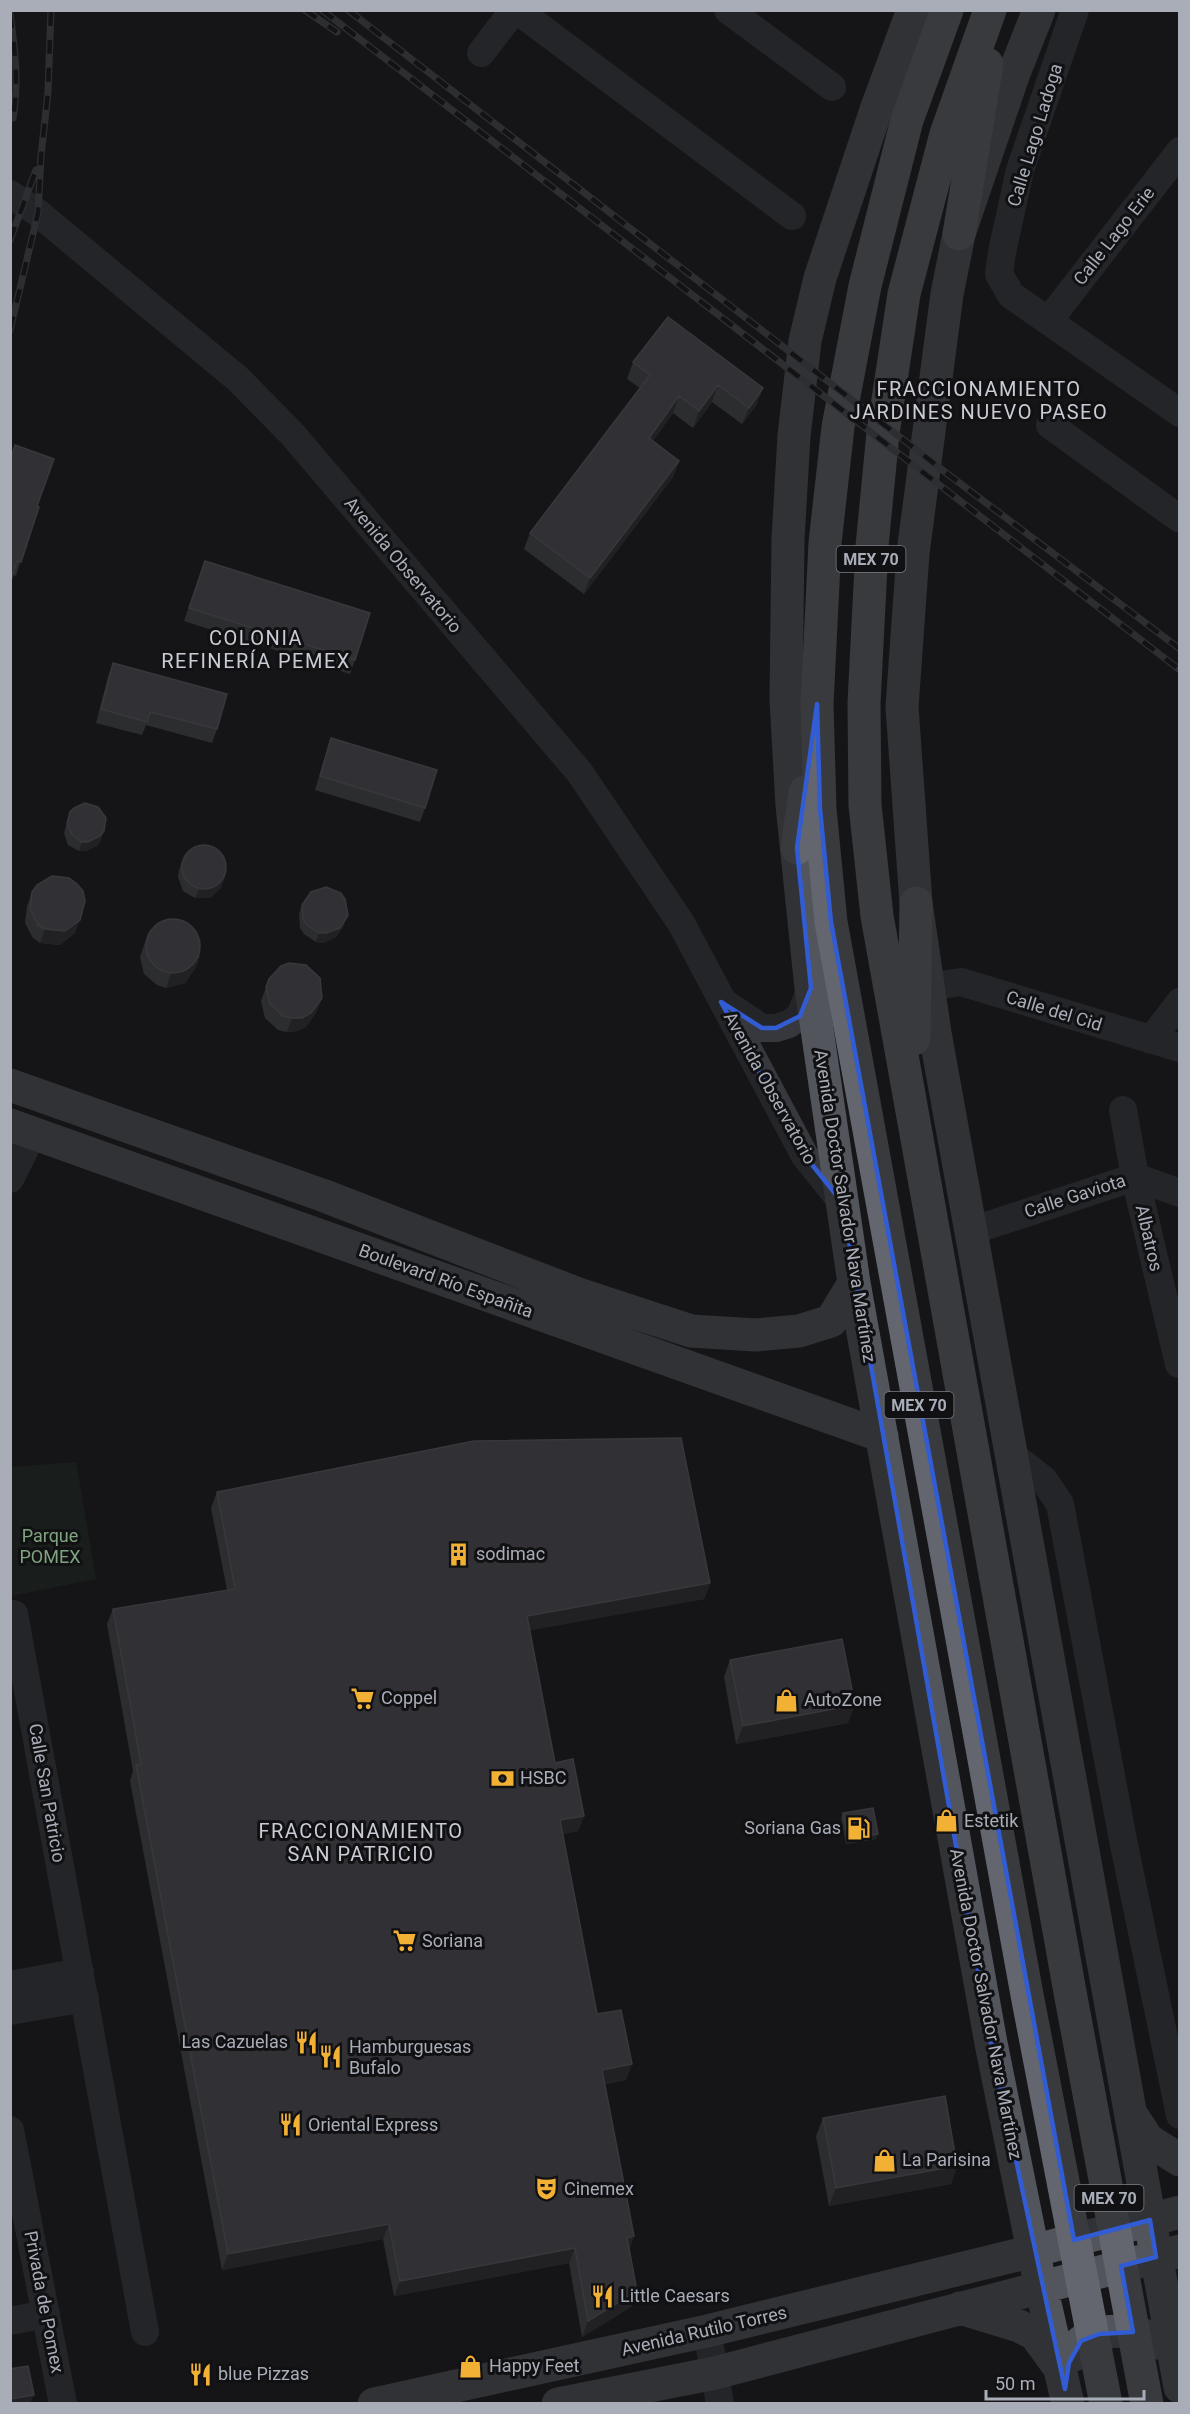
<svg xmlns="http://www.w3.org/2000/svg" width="1190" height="2414" font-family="Roboto,sans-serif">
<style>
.green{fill:#1e261f}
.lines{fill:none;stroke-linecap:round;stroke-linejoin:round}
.minor{stroke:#37383d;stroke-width:28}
.major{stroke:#53555c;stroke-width:33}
.highway{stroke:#63666e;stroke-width:33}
.rail-casing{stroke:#4a4c52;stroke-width:7}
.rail{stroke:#111113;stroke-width:4.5;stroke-dasharray:14;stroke-linecap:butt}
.wall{fill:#47494d}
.shaded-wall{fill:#2f3033}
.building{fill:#525359;stroke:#5f6168;stroke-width:1.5}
.marked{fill:none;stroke:#325cd3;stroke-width:4.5;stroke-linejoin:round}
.labels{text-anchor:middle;stroke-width:6;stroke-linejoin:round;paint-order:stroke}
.shield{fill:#111113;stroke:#7b7e86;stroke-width:1.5}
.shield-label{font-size:16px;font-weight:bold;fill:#a8adb8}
.street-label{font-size:18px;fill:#a8adb8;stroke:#111113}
.park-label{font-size:18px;fill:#7fa381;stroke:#111113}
.poi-label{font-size:18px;fill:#a8adb8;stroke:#111113;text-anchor:start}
.neighbourhood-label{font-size:20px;letter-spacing:1.5px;fill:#c9ccd4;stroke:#111113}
</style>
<rect width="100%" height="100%" fill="#161618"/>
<path class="green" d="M76,1462l20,117 -85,17v-129z"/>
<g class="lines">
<path class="minor" d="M517,10l275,206
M728,10l104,77
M1075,10l-55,160 -18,82 -3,22 12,21 169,118
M481,53l33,-43
M10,194l28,19 200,166 55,56 287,338 101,150 124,233 37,46
M1049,320l131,-169
M1050,425l130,94
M928,987l33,-5 219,66
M726,1004l36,24h14l13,-4 11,-8 11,-28
M1151,1040l29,-38
M1123,1110l12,67 44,187
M10,1179l23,-46
M971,1231l164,-54 45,16
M1011,1454l33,26 16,24 64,341 56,270
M14,1614l131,718
M10,1985l70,-13
M10,2011l75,-13
M10,2130l53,274
M10,2321l36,-7
M707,2331l13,73"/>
<path class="major" d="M913,10l-37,100 -56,168 -15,63 -11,95 -6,103 -2,160 6,106 19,183 43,295 137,760 42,208 35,153
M1039,10l-25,63 -55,161 -12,60 -34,259 -11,154 14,196 19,130 245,1354
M10,1085l312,110 259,100 110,36 65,4 43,-4 32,-10 23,-38
M10,1125l872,311
M1131,2114l17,26 32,20
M960,2308l59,18 16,8 21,29
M1074,2355c2,-4 4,-11 7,-13 17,-16 62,-13 78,1
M374,2404l333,-73 326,-80 147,-39
M558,2404l157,-31 465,-122"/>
<path class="highway" d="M947,10l-40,110 -42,166 -27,141 -13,116 -8,161 3,105 11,113 197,1078 78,404
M990,10l-44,124 -42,160 -21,139 -11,113 -8,157 1,102 12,111 193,1076 77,412
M959,234l28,-170
M797,848l8,-56
M914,1039l2,-136"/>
<defs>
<path id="rail" d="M305,10l32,22
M322,10l858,660
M348,10l601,465 231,174
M10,14c5,35 9,69 3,104
M10,240l26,-70
M10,330l28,-117 3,-57 7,-64 3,-82"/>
</defs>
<use href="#rail" class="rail-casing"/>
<use href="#rail" class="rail"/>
</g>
<path class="wall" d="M668,317l89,87 -15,20 -30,-22 -19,26 -20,-15 -20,28 26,20 -6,16 -89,117 -60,-45 6,-16 110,-145 -13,-9 6,-17z
M10,459l27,47 -21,70 -3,-1z
M205,561l150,99 -5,14 -166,-53z
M113,663l104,66 -5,14 -66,-18 -4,10 -46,-12 12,-46z
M331,738l94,70 -5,14 -105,-32z
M70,812l31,28 -4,6 -12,5h-6l-11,-6 -4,-12z
M182,861l39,27 -11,10h-15l-12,-7 -5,-14 1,-7z
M32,892l43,41 -15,12 -20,-2 -7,-5 -8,-15 2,-17z
M302,905l42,20 -8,12 -13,6 -7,-1 -12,-8 -4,-6 -1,-14z
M148,934l48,33 -11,16 -19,5 -9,-3 -13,-11 -4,-17z
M269,979l53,19 -5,13 -11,16 -9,4 -10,1 -9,-2 -13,-12 -4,-17z
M217,1492l493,91 -6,16 -174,31 25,133 29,53 -6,15 -15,3 34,180 29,66 -21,4 29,152 -5,14 8,41 -6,16 -49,30 -13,-74 -175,33 -11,-57 -161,31 -92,-489 3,-10 -26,-147 6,-15 114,-19 -16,-82z
M730,1660l118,63 -112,21 -12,-67z
M843,1813l35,21 -2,5 -30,5 -5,-26z
M823,2118l134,48 -6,18 -122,22 -13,-70z"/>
<path class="shaded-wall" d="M718,385l-6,17 -19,26 6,-17z
M763,388l-6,16 -15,20 7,-16z
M679,396l-6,17 -30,42 6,-17z
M679,461l-6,16 -89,117 6,-16z
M104,831l-3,9 -4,6 -12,5h-6l3,-9z
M227,872l-6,16 -11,10h-15l4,-9z
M348,915l-4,10 -8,12 -13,6 -7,-1 3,-9z
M80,920l-5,13 -15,12 -20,-2 5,-14z
M201,954l-5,13 -11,16 -19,5 5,-14z
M322,998l-5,13 -11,16 -9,4 -10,1 5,-14z
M710,1583l-6,16 -183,33 6,-16z
M855,1705l-7,18 -112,21 7,-18z
M584,1816l-6,15 -24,5 6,-16z
M878,1834l-2,5 -30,5 2,-4z
M632,2064l-6,16 -29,6 5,-16z
M957,2166l-6,18 -122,22 7,-18z
M389,2224l-6,15 -161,31 6,-16z
M634,2236l-6,16 -1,-14z
M575,2248l-6,15 -175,33 6,-15z
M637,2291l-6,16 -49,30 6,-16z
M34,2395l-4,8h-20v-4z"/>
<path class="building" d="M668,317l95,71 -14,20 -31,-23 -19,26 -20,-15 -30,42 30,23 -89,117 -60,-45 120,-158 -17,-13z
M15,445l39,14 -17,47 2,1 -18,55 -4,-1 -7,23v-124z
M205,561l165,52 -15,47 -166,-52z
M113,663l114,31 -10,35 -67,-17 -3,10 -46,-13z
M331,738l106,32 -12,38 -105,-32z
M85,803l13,4 8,11 -2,13 -4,5 -12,6h-6l-10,-7 -5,-11 3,-12 4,-4z
M182 867a22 22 0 1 1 44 0a22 22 0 1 1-44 0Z
M52,876l17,2 8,6 6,7 2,10 -5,19 -15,11 -20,-2 -7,-4 -8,-16 2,-17 5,-7z
M326,887l15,6 4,6 3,16 -8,13 -14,5h-7l-12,-8 -4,-6 -1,-14 9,-13z
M146 946a27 27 0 1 1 54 0a27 27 0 1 1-54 0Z
M289,963l17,2 14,13 2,20 -11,15 -9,5h-10l-9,-2 -13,-12 -4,-17 3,-8 12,-13z
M681,1438l29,145 -183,33 28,147 18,-4 11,57 -24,4 37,194 24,-4 11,54 -30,6 32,166 -7,2 10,53 -49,30 -13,-73 -175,33 -11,-57 -161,30 -92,-489 5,-1 -28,-155 122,-20 -18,-97 257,-51z
M842,1639l13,66 -112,21 -13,-66z
M873,1808l5,26 -30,6 -5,-27z
M945,2096l12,70 -121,22 -13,-70z
M28,2366l6,29 -24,4v-30z"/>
<path d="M0 0H1190V2414H0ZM817,704l3,105 11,113 243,1318 76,-20 6,37 -35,9 12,66 -34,2 -18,7 -12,22 -4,26 -74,-346 -149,-841 -37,-46 -84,-154 41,26h14l24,-12 11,-28 -14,-140z" fill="#161618" fill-opacity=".55" fill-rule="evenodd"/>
<path class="marked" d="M817,704l3,105 11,113 243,1318 76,-20 6,37 -35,9 12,66 -34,2 -18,7 -12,22 -4,26 -74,-346 -149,-841 -37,-46 -84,-154 41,26h14l24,-12 11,-28 -14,-140z"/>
<defs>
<symbol id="building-bare" viewBox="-9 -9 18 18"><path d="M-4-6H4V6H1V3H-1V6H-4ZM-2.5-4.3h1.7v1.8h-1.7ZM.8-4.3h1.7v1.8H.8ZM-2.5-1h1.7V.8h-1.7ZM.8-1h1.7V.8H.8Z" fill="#f2b134" stroke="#111113" stroke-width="2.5" paint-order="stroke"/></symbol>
<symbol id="supermarket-bare" viewBox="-9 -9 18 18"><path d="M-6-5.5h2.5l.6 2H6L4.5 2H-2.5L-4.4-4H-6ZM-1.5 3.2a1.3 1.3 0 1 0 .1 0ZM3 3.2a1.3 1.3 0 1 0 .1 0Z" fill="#f2b134" stroke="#111113" stroke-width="2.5" paint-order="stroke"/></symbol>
<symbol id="shop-bare" viewBox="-9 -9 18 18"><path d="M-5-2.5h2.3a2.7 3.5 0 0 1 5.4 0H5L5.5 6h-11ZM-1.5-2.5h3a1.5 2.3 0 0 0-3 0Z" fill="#f2b134" stroke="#111113" stroke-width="2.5" paint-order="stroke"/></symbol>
<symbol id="bank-bare" viewBox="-9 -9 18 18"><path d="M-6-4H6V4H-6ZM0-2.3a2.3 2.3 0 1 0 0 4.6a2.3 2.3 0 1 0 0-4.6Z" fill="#f2b134" stroke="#111113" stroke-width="2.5" paint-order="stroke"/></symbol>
<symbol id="fuel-bare" viewBox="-9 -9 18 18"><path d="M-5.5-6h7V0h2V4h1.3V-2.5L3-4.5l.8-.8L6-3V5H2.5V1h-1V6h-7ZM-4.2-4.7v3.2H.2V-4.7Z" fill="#f2b134" stroke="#111113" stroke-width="2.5" paint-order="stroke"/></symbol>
<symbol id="restaurant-bare" viewBox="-9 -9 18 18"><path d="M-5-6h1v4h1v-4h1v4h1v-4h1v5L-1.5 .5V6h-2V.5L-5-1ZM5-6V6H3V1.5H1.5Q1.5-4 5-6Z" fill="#f2b134" stroke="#111113" stroke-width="2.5" paint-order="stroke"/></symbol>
<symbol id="theatre-bare" viewBox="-9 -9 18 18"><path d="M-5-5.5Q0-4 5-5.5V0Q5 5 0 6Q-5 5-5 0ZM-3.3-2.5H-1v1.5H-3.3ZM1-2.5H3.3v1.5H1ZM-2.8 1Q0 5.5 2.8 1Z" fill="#f2b134" stroke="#111113" stroke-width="2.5" paint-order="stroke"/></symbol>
</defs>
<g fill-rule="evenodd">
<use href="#building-bare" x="442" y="1538" width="33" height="33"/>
<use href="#supermarket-bare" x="346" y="1682" width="33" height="33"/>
<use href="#shop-bare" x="770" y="1684" width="33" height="33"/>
<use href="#bank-bare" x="486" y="1762" width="33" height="33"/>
<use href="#shop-bare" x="930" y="1804" width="33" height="33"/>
<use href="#fuel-bare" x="842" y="1812" width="33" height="33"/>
<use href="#supermarket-bare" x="388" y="1924" width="33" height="33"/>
<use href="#restaurant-bare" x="290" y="2026" width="33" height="33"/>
<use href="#restaurant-bare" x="314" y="2040" width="33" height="33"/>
<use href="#restaurant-bare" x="274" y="2108" width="33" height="33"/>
<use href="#shop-bare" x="868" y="2144" width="33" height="33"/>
<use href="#theatre-bare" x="530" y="2172" width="33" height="33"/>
<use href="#restaurant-bare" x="586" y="2280" width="33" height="33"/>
<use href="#shop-bare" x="454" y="2350" width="33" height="33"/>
<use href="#restaurant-bare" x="184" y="2358" width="33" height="33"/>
</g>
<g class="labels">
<g class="shield">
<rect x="836.5" y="546" width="69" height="26" rx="4.5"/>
<rect x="884.5" y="1392" width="69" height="26" rx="4.5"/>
<rect x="1074.5" y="2185" width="69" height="26" rx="4.5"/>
</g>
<g class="shield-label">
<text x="871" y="565">MEX 70</text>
<text x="919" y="1411">MEX 70</text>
<text x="1109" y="2204">MEX 70</text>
</g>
<g class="street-label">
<text transform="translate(1035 135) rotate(-73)" y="6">Calle Lago Ladoga</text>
<text transform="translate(1114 236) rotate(-52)" y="6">Calle Lago Erie</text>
<text transform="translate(403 565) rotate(50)" y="6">Avenida Observatorio</text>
<text transform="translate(1054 1011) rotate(17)" y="6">Calle del Cid</text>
<text transform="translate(770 1088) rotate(61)" y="6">Avenida Observatorio</text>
<text transform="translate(1075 1196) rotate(-18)" y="6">Calle Gaviota</text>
<text transform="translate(845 1206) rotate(81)" y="6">Avenida Doctor Salvador Nava Martínez</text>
<text transform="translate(1149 1238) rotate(77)" y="6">Albatros</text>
<text transform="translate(446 1281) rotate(20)" y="6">Boulevard Río Españita</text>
<text transform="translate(47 1793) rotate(80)" y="6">Calle San Patricio</text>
<text transform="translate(986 2004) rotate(79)" y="6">Avenida Doctor Salvador Nava Martínez</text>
<text transform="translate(44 2302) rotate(79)" y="6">Privada de Pomex</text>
<text transform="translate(704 2331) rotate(-13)" y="6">Avenida Rutilo Torres</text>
</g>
<g class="park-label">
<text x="50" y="1542">Parque<tspan x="50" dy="21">POMEX</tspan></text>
</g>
<g class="poi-label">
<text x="476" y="1560">sodimac</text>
<text x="381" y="1704">Coppel</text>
<text x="804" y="1706">AutoZone</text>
<text x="520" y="1784">HSBC</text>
<text x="964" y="1827">Estetik</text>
<text x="841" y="1834" text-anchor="end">Soriana Gas</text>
<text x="422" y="1947">Soriana</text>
<text x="288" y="2048" text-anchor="end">Las Cazuelas</text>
<text x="349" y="2053">Hamburguesas<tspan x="349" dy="21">Bufalo</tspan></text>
<text x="308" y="2131">Oriental Express</text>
<text x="902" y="2166">La Parisina</text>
<text x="564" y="2195">Cinemex</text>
<text x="620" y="2302">Little Caesars</text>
<text x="489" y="2372">Happy Feet</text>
<text x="218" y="2380">blue Pizzas</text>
</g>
<g class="neighbourhood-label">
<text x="979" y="396">FRACCIONAMIENTO<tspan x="979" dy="23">JARDINES NUEVO PASEO</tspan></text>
<text x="256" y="645">COLONIA<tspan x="256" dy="23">REFINERÍA PEMEX</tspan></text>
<text x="361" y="1838">FRACCIONAMIENTO<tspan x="361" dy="23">SAN PATRICIO</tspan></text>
</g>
</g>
<rect width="1190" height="2414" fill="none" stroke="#a8adb8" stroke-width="24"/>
<path d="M986 2390v9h158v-9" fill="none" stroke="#a8adb8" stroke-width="3"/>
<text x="995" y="2390" font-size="18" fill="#a8adb8" stroke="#111113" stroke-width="4.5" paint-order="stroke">50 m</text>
</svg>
